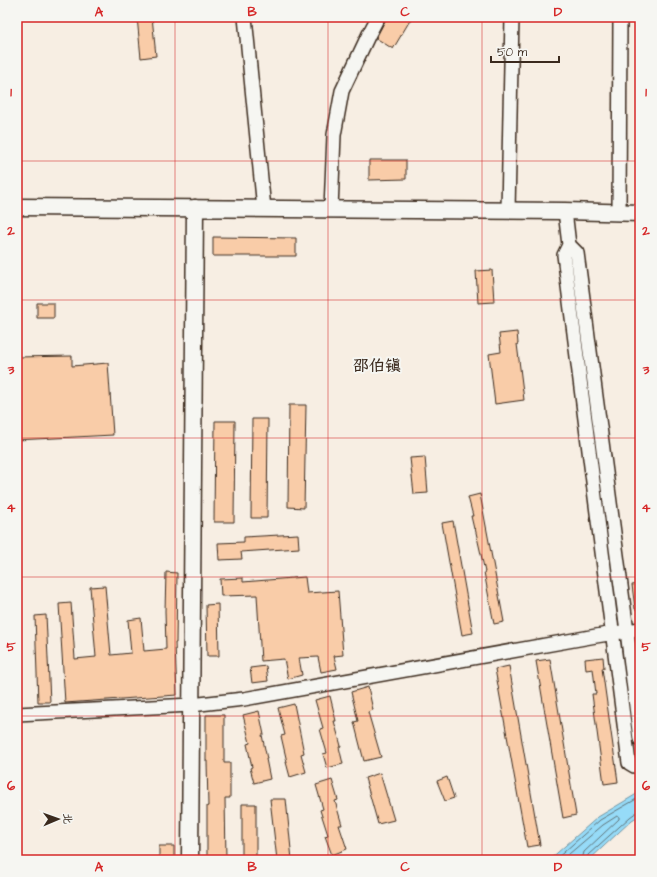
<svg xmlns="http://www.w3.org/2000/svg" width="657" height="877" font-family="'Architects Daughter','LXGW WenKai TC',sans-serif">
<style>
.water{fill:#96dbf8;stroke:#7294a1}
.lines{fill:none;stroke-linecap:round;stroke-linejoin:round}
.shore{stroke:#5f7175;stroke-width:1}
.building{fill:#f9cca8;stroke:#3b2a1e}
.minor-casing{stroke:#3b2a1e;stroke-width:16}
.major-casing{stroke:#3b2a1e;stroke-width:19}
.minor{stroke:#f6f6f2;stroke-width:13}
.major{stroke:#f6f6f2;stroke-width:16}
.grid{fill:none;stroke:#d62828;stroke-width:1;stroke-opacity:0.55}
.labels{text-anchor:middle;stroke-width:4;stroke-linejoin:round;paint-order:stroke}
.district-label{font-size:16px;font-weight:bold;fill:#3b2a1e;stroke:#f6f6f2}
.neatline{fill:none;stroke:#d62828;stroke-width:1.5}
.grid-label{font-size:13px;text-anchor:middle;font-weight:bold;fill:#d62828}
</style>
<rect width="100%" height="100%" fill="#f7eee3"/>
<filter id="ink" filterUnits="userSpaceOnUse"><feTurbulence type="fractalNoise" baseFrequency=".025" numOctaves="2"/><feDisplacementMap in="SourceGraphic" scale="8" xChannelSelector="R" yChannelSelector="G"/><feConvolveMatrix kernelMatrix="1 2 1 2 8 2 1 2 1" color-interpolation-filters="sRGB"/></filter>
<g filter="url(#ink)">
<path class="water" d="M640,792v23l-8,5 -43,40h-40l49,-43z"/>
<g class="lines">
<path class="shore" d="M555,860l45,-40 40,-23
M562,860l41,-35 14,-9 2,1v2l-35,33 -2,8
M587,860l1,-5 42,-38 7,-5h3"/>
</g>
<path class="building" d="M137,17h15l4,39 -15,2z
M387,17h25l-19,32 -17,-11z
M369,160h37v19l-37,1z
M213,237l83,1v18h-83z
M492,270l2,32 -16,1 -2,-32z
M37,303h17v15h-17z
M517,332l1,12h-1l7,56 -29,4 -6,-50 12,-2 -2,-18z
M72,356v10l36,-3 5,72 -96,5v-83z
M289,405h17l-2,103 -16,-1z
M252,419h16l-1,99h-16z
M215,421h20l-1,101h-20z
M425,457l3,36 -14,1 -4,-36z
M480,494l24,128 -10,2 -10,-52h1l-10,-44 -1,1 -3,-13h2l-5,-19z
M453,521l20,112 -11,2 -20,-112z
M298,534l1,14 -58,4 1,7 -23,1 -1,-17 26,-1v-5z
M166,572l11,1 -1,70h-1l2,52 -112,8 -6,-99 12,-1 4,56 21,-2 -6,-70 15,-1 6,69 20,-2 -3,-33 13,-2 3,33 22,-2 -1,-38z
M305,577l2,16 31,-2 5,64 -9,1 3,13 -16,3 -3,-15 -19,1 3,17 -14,4 -4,-20 -23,2 -4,-66 -36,1 -1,-17 23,-1v4z
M640,584v25h-5l-3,-24z
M218,604l1,52h-12l-1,-51z
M46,615l4,87h-12l-3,-86z
M603,657l1,11h-2l16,114 -14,2 -12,-90h4l-3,-25 -7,1 -1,-11z
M550,659l26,156 -13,3 -27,-157z
M266,666l2,15 -16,2 -2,-15z
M509,666l31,179 -13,2 -32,-178z
M368,687l5,23 -5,2 13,45 -17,4 -10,-39 4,-1 -7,-29z
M330,696l6,25h-2l7,25 -2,1 4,17 -16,4 -4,-14 4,-1 -7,-24 3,-1 -8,-28z
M294,704l10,49 -3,1 5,18 -16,5 -4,-15h1l-6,-26 4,-1 -7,-27z
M259,711l5,24h-2l5,24h-1l4,20 -16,4 -4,-15 2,-1 -5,-23 3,-1 -7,-28z
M206,715h18v48h6v35h-5l1,62h-19v-54h1l-1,-45h-1z
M380,773l14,47 -16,4 -13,-46z
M447,777l7,21 -9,3 -8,-20z
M332,780l6,20 -3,1 7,24h-3l8,24 -15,6 -7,-19 3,-1 -8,-25 3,-1 -7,-24z
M270,799h16l6,61h-15z
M242,804h14v56h-14z
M159,846h15v14h-15z"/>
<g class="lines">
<defs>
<path id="minor" d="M245,17l19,192
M331,209l3,-74 8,-44 27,-57 9,-17
M508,210l4,-193
M565,211l4,34
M619,212l1,-195
M17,714l174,-9 53,-6 352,-63 44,-7
M640,739l-13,-108 -50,-378 -8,-8 -5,10 65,508 5,3 6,-2"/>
<path id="major" d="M17,207l548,4 75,2
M190,860l5,-652"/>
</defs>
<use href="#minor" class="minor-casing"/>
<use href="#major" class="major-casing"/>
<use href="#minor" class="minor"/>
<use href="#major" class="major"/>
</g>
</g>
<path class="grid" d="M175,17v843M328,17v843M482,17v843M17,161h623M17,300h623M17,438h623M17,577h623M17,716h623"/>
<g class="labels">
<g class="district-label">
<text x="377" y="371">邵伯镇</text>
</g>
</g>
<rect width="657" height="877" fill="none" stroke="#f6f6f2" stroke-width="44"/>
<g transform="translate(58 819) rotate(88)" stroke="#f6f6f2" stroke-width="3" paint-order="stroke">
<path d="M0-3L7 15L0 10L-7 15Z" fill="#3b2a1e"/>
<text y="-6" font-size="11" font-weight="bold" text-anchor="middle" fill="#3b2a1e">北</text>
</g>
<path d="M491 56v6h68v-6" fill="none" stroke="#3b2a1e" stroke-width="2"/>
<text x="497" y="56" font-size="12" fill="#3b2a1e" stroke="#f6f6f2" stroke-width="3" paint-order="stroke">50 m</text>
<rect x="22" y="22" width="613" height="833" class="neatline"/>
<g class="grid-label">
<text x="99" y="16">A</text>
<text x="252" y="16">B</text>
<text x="405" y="16">C</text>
<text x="558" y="16">D</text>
<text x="11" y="96">1</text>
<text x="646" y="96">1</text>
<text x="11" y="235">2</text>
<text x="646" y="235">2</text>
<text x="11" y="374">3</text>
<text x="646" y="374">3</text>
<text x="11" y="512">4</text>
<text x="646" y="512">4</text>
<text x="11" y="651">5</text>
<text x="646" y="651">5</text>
<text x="11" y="790">6</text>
<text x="646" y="790">6</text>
<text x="99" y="871">A</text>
<text x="252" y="871">B</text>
<text x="405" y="871">C</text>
<text x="558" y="871">D</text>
</g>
</svg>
